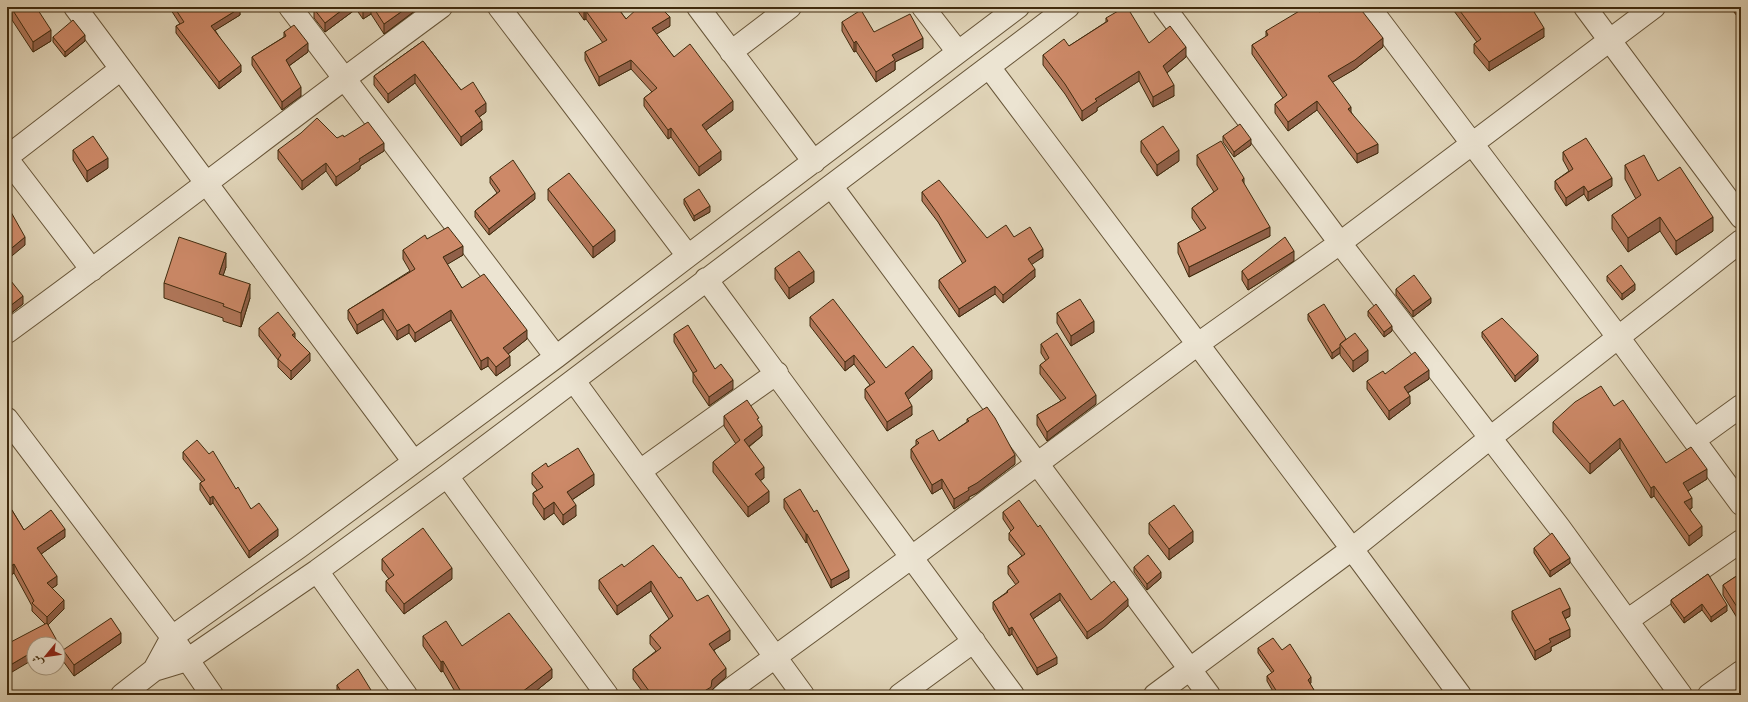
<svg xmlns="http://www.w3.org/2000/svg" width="1748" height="702" font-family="Vollkorn,Amiri,serif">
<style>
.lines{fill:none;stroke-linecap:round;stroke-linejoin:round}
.minor-casing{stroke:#685639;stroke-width:24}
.minor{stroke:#ece4d2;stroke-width:22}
.wall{fill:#b07659;stroke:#402b0e}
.shaded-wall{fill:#906049;stroke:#402b0e}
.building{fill:#cd8968;stroke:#402b0e}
</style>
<rect width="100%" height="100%" fill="#e1d5b9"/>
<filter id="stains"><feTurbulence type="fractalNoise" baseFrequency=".005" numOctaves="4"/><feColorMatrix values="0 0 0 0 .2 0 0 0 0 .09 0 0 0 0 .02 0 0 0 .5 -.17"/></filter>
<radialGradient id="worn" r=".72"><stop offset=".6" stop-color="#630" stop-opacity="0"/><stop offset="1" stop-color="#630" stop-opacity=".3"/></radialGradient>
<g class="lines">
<defs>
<path id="minor" d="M75,7l339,455
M290,7l266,350
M499,7l189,249
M698,7l116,155
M923,7l35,45
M1164,7l176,236 219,284 122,168
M1369,7l249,330 123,167
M1585,7l156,210
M731,52l59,-45
M989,67l363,482 108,146
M7,157l114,-88
M7,159l85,111
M832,187l377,508
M706,279l307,416
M7,332c146,-106 288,-218 434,-325
M574,381l229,314
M7,419l165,218 40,58
M1694,440l47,-34
M640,471l137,-98
M447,476l160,219
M317,571l89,124
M1628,620l113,-79
M154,670l18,-33 127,-90 257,-190 132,-101 330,-249
M122,695l32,-25 33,-10 130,-89 130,-95 621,-469
M723,695l189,-138 286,-213 142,-101 314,-236
M900,695l74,-54
M1155,695l197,-146 138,-111 251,-197
M1709,695l32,-23"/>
</defs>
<use href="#minor" class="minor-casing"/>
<use href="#minor" class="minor"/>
</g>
<path class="wall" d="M169,7h70l1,8 -25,15 26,42 -22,17 -43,-56v-7l4,-2z
M317,7h103l-36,27 -13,-20 -8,5 -7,-10 -31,23 -11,-14v-9z
M575,7h42l9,12 44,7 -14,8 18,23 59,53 -27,20 15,30 -22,16 -28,-39 -3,2 -24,-33v-8l8,-6 -21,-23 -32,17 -14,-26v-8l18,-9 -17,-24 -2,1z
M1451,7h80l13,30 -55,34 -15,-18v-9l3,-2z
M1730,7h11v14z
M12,9l39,32 -18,11 -21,-32z
M1319,12l64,35 -28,22 -23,13 19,30 27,41 -21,10 -40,-53 -29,21 -13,-18v-9l8,-6 -31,-44v-9l14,-8v-6z
M1106,18l43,25 37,14 -19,16 7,23 -21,11 -14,-26 -42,27v3l-15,10 -17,-27 -22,-29v-10l26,-9 37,-24z
M842,22l32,10 49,16 -28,14v8l-19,12 -20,-31 -2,1 -12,-21z
M284,32l24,20 -19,14 12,30 -19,14 -30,-45v-8l32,-20z
M53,37l32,4 -20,16 -12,-15z
M423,41l38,49 25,22 -7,5 3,13 -21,16 -46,-63 -27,20 -14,-18v-9z
M1223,136l28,9 -17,12 -11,-15z
M344,137l40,14 -24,15v3l-24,17 -10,-15 -24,19 -24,-31v-9z
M1141,141l38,20 -22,15 -16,-24z
M73,150l35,18 -21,14 -14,-22z
M1563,152l49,34 -24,15 -4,-7 -18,12 -11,-17v-8l14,-10 -6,-11z
M1197,155l47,29 26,52 -81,41 -11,-24v-10l23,-12 -9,-13v-10l22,-16 -17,-27z
M1625,165l33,16 55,50 -37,24 -16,-24 -32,21 -16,-23v-14l24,-16 -11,-20z
M490,177l45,22 -46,36 -14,-18v-6l22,-18 -7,-10z
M548,189l67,52 -22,17 -45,-58z
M922,192l65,46 27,-1 29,20 -12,7 4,13 -32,26 -8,-9 -36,23 -20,-29v-8l24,-16 -25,-42 -16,-21z
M684,199l26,13 -16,9 -10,-17z
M427,239l36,16 -16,9 15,24 65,51 -19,15 2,12 -14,10 -8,-10 -7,4 -30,-50 -36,22 -6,-9 -12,7 -14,-21 -26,15 -9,-15v-9l62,-39 -7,-12v-9z
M1294,261l-46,29 -6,-10v-9z
M7,266l3,14 13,24 -13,10 -3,-3z
M226,267l-3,8 27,23 -9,29 -18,-6v-3l-59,-20v-15z
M775,268l39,14 -25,17 -14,-20z
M1607,276l28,14 -13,10 -15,-19z
M1396,289l35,14 -18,14 -17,-22z
M1368,311l24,20 -8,6 -16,-21z
M1057,313l37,19 -23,14 -14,-23z
M1308,314l38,25 22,22 -15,11 -13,-17v-2l-8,6 -24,-39z
M810,317l76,51 46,11 -24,20 4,16 -25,16 -22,-33v-9l5,-4 -16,-21 -9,7 -35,-45z
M259,328l36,10 15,23 -19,19 -13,-13v-7l-19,-24z
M1482,332l56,29 -23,21 -33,-45z
M674,334l41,35 18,20 -24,17 -16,-24v-9l-19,-31z
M1041,344l55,60 -49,37 -10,-16v-10l24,-14 -21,-27v-9l6,-4 -5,-8z
M1385,374l44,5 -21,14 2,11 -21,16 -22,-31v-8z
M1614,406l52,57 41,16 -19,12 4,17 -2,1 12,27 -13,10 -35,-50 -3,2 -31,-50 -30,26 -37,-42v-10z
M724,416l35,6 3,14 -13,11 15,31 -4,3 9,21 -21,15 -35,-45v-10l23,-18 -12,-18z
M967,419l48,45 -38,29 -8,4v2l-15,10 -12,-21 -10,6 -21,-36v-9l5,-4v-5l23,1 28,-19z
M183,452l53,37 15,20 27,27 -29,22 -36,-55 -3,2 -10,-15v-7l2,-1 -19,-23z
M548,467l46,18 -22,15 4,16 -13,9 -9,-12 -10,7 -11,-16v-11l4,-3 -5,-6v-11z
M784,499l30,13 35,66 -18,10 -24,-46 -1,1 -22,-35z
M7,502l17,28 41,7 -24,17 16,31 -5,3 12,21 -16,16 8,19 -11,-20 -13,-13v-5l-18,-33 -3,2 -4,-6z
M1003,512l88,88 37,6 -25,22 -16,11 -27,-39 -27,19 24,45 -20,11 -25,-41 -3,2 -16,-27v-7l14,-10v-1l9,-6 -8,-11v-8l14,-10 -13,-16v-7l2,-2 -8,-12z
M1149,523l44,19 -24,18 -20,-26z
M1534,548l36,15 -20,14 -16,-24z
M382,559l70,20 -48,35 -18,-23v-10l3,-2 -7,-9z
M624,567l73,34 33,39 -16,10 12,27 -14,13 -1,5h-66l-12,-16v-10l23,-18 -6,-7v-9l19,-16 -18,-28 -34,24 -18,-26v-9z
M1134,567l27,11 -14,12 -13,-18z
M1741,573v47l-2,1 -16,-26v-10z
M1708,574l19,37 -16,11 -9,-12 -18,13 -13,-18v-5z
M1512,611l58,5 -5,3 5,18 -19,10v4l-16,9 -23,-41z
M423,636l39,10 90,32 -21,17h-74l-14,-24 -2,1 -18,-26z
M121,643l-47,33 -11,-15v-11z
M1258,648l24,2 29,33 -1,1 7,11h-42l-8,-14v-5l5,-3 -14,-20z
M337,685l37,10h-37z"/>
<path class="shaded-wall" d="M346,7h10v2l-31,23v-9z
M367,7h4v7l-8,5v-10z
M408,7h12l-36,27v-10z
M240,8v7l-29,18v-7z
M586,11v8l-2,1v-8z
M670,17v9l-18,11v-9z
M1544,28v9l-55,34v-9z
M51,30v11l-18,11v-10z
M85,35v6l-20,16v-5z
M923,38v10l-28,14v8l-19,12v-10l16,-17z
M1383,38v9l-28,22 -27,16v-9z
M856,41v10l-2,1v-9z
M308,43v9l-22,16v-8z
M1186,47v10l-23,19v-10z
M631,60v9l-32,17v-9z
M241,65v7l-22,17v-7z
M1139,71v10l-42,27v3l-15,10v-10l13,-12z
M415,74v9l-27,20v-9z
M1174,85v11l-21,11v-10z
M301,87v9l-19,14v-8z
M733,101v9l-31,23v-8z
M1317,101v9l-29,21v-9z
M486,103v9l-11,8v-9z
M1351,107v9l-3,-7z
M482,121v9l-21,16v-9z
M671,128v9l-3,2v-9z
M1251,139v6l-17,12v-5z
M384,143v8l-24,15v3l-24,17v-9l23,-18z
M1378,144v9l-21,10v-9z
M1179,150v11l-22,15v-11z
M721,151v9l-22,16v-9z
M108,158v10l-21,14v-11z
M326,163v8l-24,19v-9z
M1244,178v10l-2,-8z
M1612,178v8l-24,15v-9z
M1584,186v8l-18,12v-8z
M535,193v6l-46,36v-6z
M710,206v6l-16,9v-5z
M1660,217v14l-32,21v-14z
M1713,217v14l-37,24v-14z
M1270,227v9l-81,41v-10z
M615,230v11l-22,17v-11z
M25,237v8l-18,15v-8z
M463,246v9l-20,12v-10z
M1043,249v8l-15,10v-8z
M1294,251v10l-46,29v-10z
M226,253v14l-7,21v-14z
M1035,269v8l-32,26v-8z
M814,271v11l-25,17v-11z
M11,272v8l-4,2v-8z
M250,284v14l-9,29v-14z
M1635,284v6l-13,10v-6z
M995,286v8l-36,23v-8z
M23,296v8l-13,10v-8z
M1431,298v5l-18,14v-6z
M383,309v10l-26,15v-9z
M451,310v10l-36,22v-9z
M1094,321v11l-23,14v-10z
M409,324v9l-12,7v-9z
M1392,326v5l-8,6v-5z
M527,330v9l-24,19v-10z
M295,333v8l-3,-6z
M1340,347v6l-8,6v-6z
M1368,350v11l-15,11v-11z
M310,353v8l-19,19v-9z
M854,355v9l-9,7v-9z
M1538,355v6l-23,21v-6z
M510,356v10l-14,10v-9z
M488,357v9l-7,4v-9z
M932,370v9l-27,23v-9z
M1429,370v9l-25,16v-8z
M733,380v9l-24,17v-9z
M1096,395v9l-49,37v-9z
M1410,396v8l-21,16v-9z
M912,406v9l-25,16v-9z
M762,426v10l-18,14v-10z
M1620,438v10l-30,26v-10z
M1015,455v9l-38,29 -8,4v2l-15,10v-10l14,-11z
M764,467v11l-9,6v-10z
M1707,469v10l-24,15v-11z
M594,474v11l-27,18v-11z
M942,479v9l-10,6v-9z
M1654,486v10l-3,2v-10z
M769,491v11l-21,15v-10z
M213,496v7l-3,2v-7z
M1692,498v10l-8,4v-10z
M554,502v11l-10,7v-11z
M576,505v11l-13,9v-10z
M1702,526v10l-13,10v-10z
M65,529v8l-28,20v-9z
M278,529v7l-29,22v-7z
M1193,531v11l-24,18v-11z
M806,534h1v8l-1,1z
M1570,558v5l-20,14v-6z
M14,564v9l-3,2v-9z
M452,568v11l-48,35v-10z
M849,570v8l-18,10v-8z
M1161,572v6l-14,12v-6z
M57,576v9l-10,7v-9z
M651,581v10l-34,24v-9z
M1060,593v7l-30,21v-7z
M1128,599v7l-25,22 -16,11v-7z
M64,600v9l-17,17v-9z
M1702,604v6l-18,13v-5z
M1727,605v6l-16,11v-5z
M1570,608v8l-8,4v-8z
M1741,609v11l-2,1v-11z
M1012,627v7l-3,2v-7z
M1570,629v8l-19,10v4l-16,9v-9l14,-12z
M730,630v10l-21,13v-9z
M121,633v10l-47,33v-11z
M56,639v5h-9z
M34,651v8l-27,16v-8z
M1057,657v7l-20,11v-7z
M443,661v10l-2,1v-10z
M726,668v9l-14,13 -1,5h-13l14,-15z
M552,669v9l-21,17h-13z
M1311,677v6l-3,2v-5z"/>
<path class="building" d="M16,7h20l15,23 -18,12 -21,-33z
M174,7h65l1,1 -29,18 30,39 -22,17 -43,-56 8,-4z
M317,7h29l-21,16 -11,-14z
M361,7h6l-4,2z
M373,7h35l-24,17z
M581,7h36l9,12 13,-12h21l10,10 -18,11 22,29 16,-13 43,57 -31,24 19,26 -22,16 -28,-39 -3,2 -24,-32 13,-10 -26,-28 -32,17 -14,-25 22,-12 -21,-29 -2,1z
M1125,7h2l22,36 21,-17 16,21 -23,19 11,19 -21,12 -14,-26 -44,28 2,2 -15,10 -17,-27 -22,-29 21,-16 5,7 39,-25 -2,-3z
M1306,7h10l3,5 8,-5h32l24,31 -28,22 -27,16 23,31 -3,2 30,35 -21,10 -40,-53 -29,21 -13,-18 12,-9 -35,-50 16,-10 -2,-4z
M1457,7h74l13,21 -55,34 -15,-18 7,-5z
M861,10l13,22 36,-18 13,24 -31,17 3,5 -19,12 -20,-31 -2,2 -12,-21z
M73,20l12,15 -20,17 -12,-15z
M294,25l14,18 -22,17 15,27 -19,15 -30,-45 34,-21 -2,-4z
M423,41l38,49 12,-8 13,21 -11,8 7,10 -21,16 -46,-63 -27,20 -14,-18z
M317,118l20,20 6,-3 1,2 24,-15 16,21 -25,16 1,2 -24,16 -10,-14 -24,18 -24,-31 23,-17z
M1240,124l11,15 -17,13 -11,-16z
M1163,126l16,24 -22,15 -16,-24z
M93,136l15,22 -21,13 -14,-21z
M1586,138l26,40 -24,14 -4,-6 -18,12 -11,-17 18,-12 -10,-17z
M1221,141l23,37 -2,2 28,47 -81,40 -11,-24 28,-15 -14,-20 26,-19 -21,-34z
M1644,155l14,26 22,-14 33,50 -37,24 -16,-24 -32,21 -16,-23 29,-20 -16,-30z
M513,160l22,33 -46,36 -14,-18 25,-20 -10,-14z
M569,173l46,57 -22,17 -45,-58z
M939,180l48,58 19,-13 8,12 16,-10 13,22 -15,10 7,10 -32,26 -8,-9 -36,23 -20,-29 27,-19 -28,-47 -16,-22z
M699,189l11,17 -16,10 -10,-17z
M7,205l18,32 -18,15z
M448,227l15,19 -20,11 19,31 22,-14 43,56 -24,18 7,8 -14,11 -8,-10 -7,4 -30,-51 -36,23 -6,-9 -12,7 -14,-22 -26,16 -9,-15 67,-41 -12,-19 22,-15 2,4z
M179,237l47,16 -7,21 31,10 -9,29 -18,-7 1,-2 -60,-21z
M1285,237l9,14 -46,29 -6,-9z
M799,251l15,20 -25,17 -14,-20z
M1621,265l14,19 -13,10 -15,-18z
M7,266l4,6 -4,2z
M1414,275l17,23 -18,13 -17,-22z
M7,276l16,20 -13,10 -3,-3z
M833,299l53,69 27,-22 19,24 -27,23 7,13 -25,16 -22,-33 10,-7 -21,-27 -9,7 -35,-45z
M1080,299l14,22 -23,15 -14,-23z
M1324,304l22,35 -6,5v3l-8,6 -24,-39z
M1376,304l16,22 -8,6 -16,-21z
M278,312l17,21 -3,2 18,18 -19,18 -13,-12 3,-4 -22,-27z
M1502,318l36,37 -23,21 -33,-44z
M688,325l27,44 6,-5 12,16 -24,17 -16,-24 4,-2 -23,-37z
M1057,333l39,62 -49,37 -10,-17 29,-17 -26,-33 9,-7 -8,-14z
M1355,333l13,17 -15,11 -13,-17z
M1415,352l14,18 -25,17 6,9 -21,15 -22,-30 16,-10 2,3z
M1601,386l13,20 9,-6 43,63 25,-16 16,22 -24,14 9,15 -8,4 18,24 -13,10 -35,-50 -3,2 -31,-50 -30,26 -37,-42 22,-20z
M747,400l12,18 -2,1 5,7 -18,14 20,27 -9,7 14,17 -21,16 -35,-45 27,-22 -16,-24z
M987,407l8,11 20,37 -38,28 -9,5 1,2 -15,9 -12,-20 -10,6 -21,-36 8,-6 -3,-3 17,-10 6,11 30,-20 -2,-2z
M197,440l12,14 4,-3 23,38 2,-2 13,22 8,-6 19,26 -29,22 -36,-55 -3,2 -10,-15 5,-3 -22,-28z
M578,448l16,26 -27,18 9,13 -13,10 -9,-13 -10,7 -11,-16 10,-6 -11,-14 14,-10 2,4z
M800,489l14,23 3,-2 32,60 -18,10 -24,-46h-1l-22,-35z
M1019,500l19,27 2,-2 51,75 23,-19 14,18 -25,22 -16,11 -27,-39 -30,21 27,43 -20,11 -25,-41 -3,2 -16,-27 15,-10 -1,-1 12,-9 -11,-16 17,-12 -16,-21 5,-5 -11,-16z
M7,502l17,28 27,-20 14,19 -28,19 20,28 -10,7 17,17 -17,17 -15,-14 2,-2 -20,-37 -3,2 -4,-6z
M1174,505l19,26 -24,18 -20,-26z
M423,528l29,40 -48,36 -18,-23 8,-6 -12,-16z
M1552,533l18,25 -20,13 -16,-23z
M653,545l26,33 2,-1 16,24 11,-6 22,35 -21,14 17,24 -14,12 -1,7 -13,8h-46l-19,-26 28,-21 -11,-13 23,-19 -22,-35 -34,25 -18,-26 23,-16 2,3z
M1148,555l13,17 -14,12 -13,-17z
M1741,573v36l-2,1 -16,-25z
M1708,574l19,31 -16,12 -9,-13 -18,14 -13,-18z
M1560,588l10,20 -8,4 8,17 -21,10 2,3 -16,9 -23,-40z
M509,613l43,56 -34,26h-55l-20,-34 -2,1 -18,-26 23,-15 16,25z
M111,618l10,15 -47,32 -11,-15z
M47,623l9,16 -9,5h-13v7l-27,16v-23z
M1273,638l9,12 8,-6 21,33 -3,3 9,15h-38l-12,-19 7,-5 -16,-23z
M358,669l16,26h-31l-6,-10z
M741,692l2,3h-7z"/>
<rect width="1748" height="702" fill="none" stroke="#e1d5b9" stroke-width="24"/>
<rect x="8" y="8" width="1732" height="686" fill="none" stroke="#402b0e" stroke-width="2"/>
<rect x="12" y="12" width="1724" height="678" fill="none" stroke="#402b0e"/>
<g transform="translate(46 656) rotate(241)"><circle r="19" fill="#ece4d2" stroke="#a79a84"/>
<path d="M0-3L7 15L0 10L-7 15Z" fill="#8f2418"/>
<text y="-6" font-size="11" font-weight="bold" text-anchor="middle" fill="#402b0e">ش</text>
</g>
<rect width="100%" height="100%" filter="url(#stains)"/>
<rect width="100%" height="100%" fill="url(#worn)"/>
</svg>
